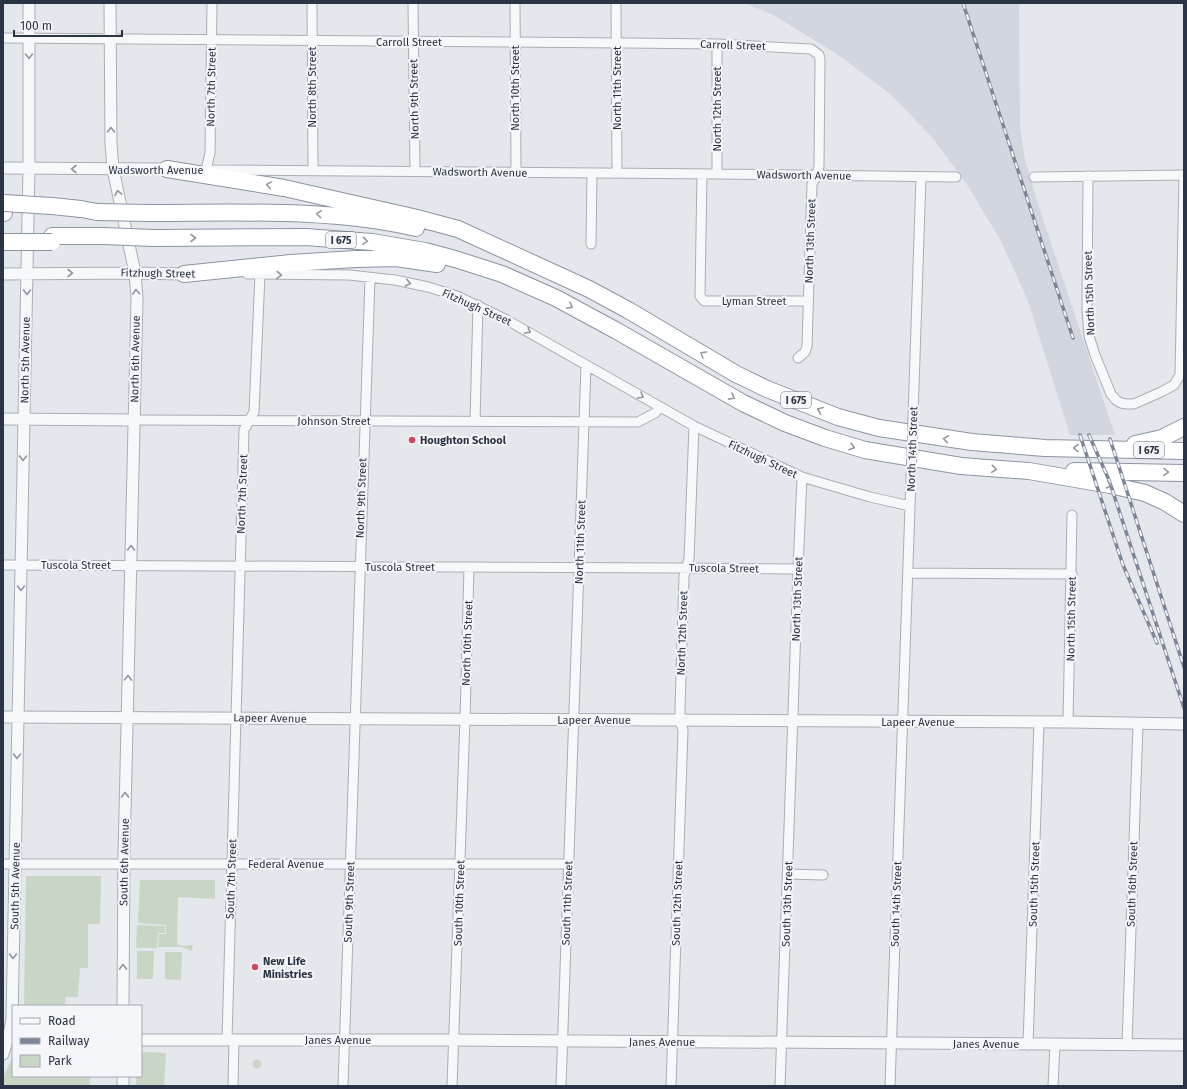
<svg xmlns="http://www.w3.org/2000/svg" width="1187" height="1089" font-family="'Fira Sans',sans-serif">
<style>
.built{fill:#d2d6de}
.green{fill:#c9d6c5}
.lines{fill:none;stroke-linecap:round;stroke-linejoin:round}
.minor-casing{stroke:#a9aeb7;stroke-width:11}
.tertiary-casing{stroke:#a9aeb7;stroke-width:13}
.motorway-casing{stroke:#8b94a3;stroke-width:18}
.minor{stroke:#f7f8fa;stroke-width:9}
.tertiary{stroke:#f7f8fa;stroke-width:11}
.motorway{stroke:#fff;stroke-width:16}
.rail-casing{stroke:#7d8696;stroke-width:3.5}
.rail{stroke:#f4f6f9;stroke-width:2;stroke-dasharray:6;stroke-linecap:butt}
.minor-bridge-casing{stroke:#a9aeb7;stroke-width:11;stroke-linecap:butt}
.motorway-bridge-casing{stroke:#8b94a3;stroke-width:18;stroke-linecap:butt}
.minor-bridge{stroke:#f7f8fa;stroke-width:9}
.motorway-bridge{stroke:#fff;stroke-width:16}
.oneway{stroke:#9196a0}
.oneway2{stroke:#959aa2}
.poi-dot{fill:#d1495b;stroke:#f4f6f9;stroke-width:1.5}
.labels{text-anchor:middle;stroke-width:4;stroke-linejoin:round;paint-order:stroke}
.shield{fill:#f4f6f9;stroke:#676e7b;stroke-width:1}
.shield-label{font-size:10px;font-weight:bold;fill:#2b3445}
.street-label{font-size:11px;fill:#2b3445;stroke:#f4f6f9}
.poi-label{font-size:11px;font-weight:bold;fill:#2b3445;stroke:#f4f6f9;text-anchor:start}
</style>
<rect width="100%" height="100%" fill="#e4e7ec"/>
<path class="built" d="M745,3h274l1,124 5,33 14,47 76,228h-45l-42,-134 -27,-60 -33,-55 -36,-49 -43,-44 -49,-37 -65,-40z"/>
<path class="green" d="M26,876h75l-1,48h-12v44h-8l-2,29h-12l-1,9h-41z
M140,880h75v19l-37,-2 -1,46 4,3 12,-1 -1,6 -11,-4h-23l1,-13h7v-9l-28,-2z
M137,925l28,1v7h-7l-1,15h-21z
M137,951h17l-1,28h-16z
M165,952h17l-1,28 -16,-1z
M141,1052l25,1 -2,33h-28v-10h5z
M13,1056v20h77v10h-87v-8z
M252.5 1064a4.5 4.5 0 1 1 9 0a4.5 4.5 0 1 1-9 0Z"/>
<g class="lines">
<defs>
<path id="minor" d="M312,3l1,167
M413,3l2,168
M515,3l1,169
M616,3l1,170
M3,38l623,5 91,1 94,5 8,6 1,5 -1,106 -2,9 -5,9 -5,162 -2,6 -7,6
M206,170l4,-17 2,-150
M212,170l505,4 239,3
M702,174l-2,122 4,5h104
M717,174v-130
M1088,176l-1,133 2,27 6,19 16,39 5,6 5,3 6,1h7l27,-12 13,-7 6,-10 4,-200
M1034,177l150,-2
M591,244l1,-71
M247,274l102,1 46,5 33,7 29,9 48,23 189,107 108,51 68,20 40,9
M913,417l8,-240
M134,420l504,2 17,-9 5,-6
M475,421l3,-116
M3,565l674,3 121,1
M908,573l164,1
M1068,722l4,-207
M3,864h566
M788,874l35,1
M227,1040l17,-610 10,-18 6,-138
M1028,1045l11,-322
M1127,1045l11,-321
M233,1086l1,-45
M343,1086l27,-808
M452,1086l13,-367 4,-152
M561,1086l25,-721
M671,1086l12,-356 -3,-9v-11l4,-134 5,-17 5,-133
M780,1086l18,-517 4,-92
M890,1086l21,-608
M1053,1086l2,-41"/>
<path id="tertiary" d="M110,3l1,141 2,25 22,104 2,25 -13,557 -1,151
M3,168l164,1
M3,274l132,-1 49,1
M3,419l131,1
M3,717l1065,5 116,2
M141,1040h312l731,5
M3,1054l7,-24 2,-11 17,-850v-166
M123,1086v-10"/>
<path id="motorway" d="M167,169l117,19 129,29 45,12 131,60 39,21 108,64 31,15 71,28 41,11 93,14 73,6 139,3
M52,206l29,3 16,3
M3,213h1
M148,213c90,0 180,-5 268,15
M52,236h51
M154,238l152,-1 66,5 53,9 30,8 47,15 54,24 61,33 126,72 42,20 40,15 40,12 96,16 68,5 81,14 35,8 20,9 19,12
M184,274l107,-11 64,-4 41,-1 41,6
M1135,444l27,-6 22,-11
M1074,471l110,2"/>
</defs>
<use href="#minor" class="minor-casing"/>
<use href="#tertiary" class="tertiary-casing"/>
<use href="#motorway" class="motorway-casing"/>
<use href="#minor" class="minor"/>
<use href="#tertiary" class="tertiary"/>
<use href="#motorway" class="motorway"/>
<defs>
<path id="rail" d="M963,3l110,335
M1080,435l43,130 34,78
M1089,435l20,45 75,228
M1110,439l74,228"/>
</defs>
<use href="#rail" class="rail-casing"/>
<use href="#rail" class="rail"/>
<defs>
<path id="minor-bridge" d="M911,478l2,-61"/>
<path id="motorway-bridge" d="M4,203l48,3
M97,212l51,1
M103,236l51,2
M3,242h49"/>
</defs>
<use href="#minor-bridge" class="minor-bridge-casing"/>
<use href="#motorway-bridge" class="motorway-bridge-casing"/>
<use href="#minor-bridge" class="minor-bridge"/>
<use href="#motorway-bridge" class="motorway-bridge"/>
</g>
<defs><path id="oneway-chevron" d="M-2-3.5L2.5 0L-2 3.5" fill="none" stroke-width="1.6" stroke-linecap="round" stroke-linejoin="round"/></defs>
<g class="oneway">
<use href="#oneway-chevron" transform="translate(29 56) rotate(90)"/>
<use href="#oneway-chevron" transform="translate(111 130) rotate(-91)"/>
<use href="#oneway-chevron" transform="translate(74 169) rotate(-180)"/>
<use href="#oneway-chevron" transform="translate(118 193) rotate(-102)"/>
<use href="#oneway-chevron" transform="translate(70 273)"/>
<use href="#oneway-chevron" transform="translate(279 275) rotate(1)"/>
<use href="#oneway-chevron" transform="translate(408 283) rotate(11)"/>
<use href="#oneway-chevron" transform="translate(27 292) rotate(91)"/>
<use href="#oneway-chevron" transform="translate(136 292) rotate(-93)"/>
<use href="#oneway-chevron" transform="translate(528 331) rotate(30)"/>
<use href="#oneway-chevron" transform="translate(641 396) rotate(30)"/>
<use href="#oneway-chevron" transform="translate(23 458) rotate(91)"/>
<use href="#oneway-chevron" transform="translate(131 548) rotate(-89)"/>
<use href="#oneway-chevron" transform="translate(21 588) rotate(91)"/>
<use href="#oneway-chevron" transform="translate(128 678) rotate(-89)"/>
<use href="#oneway-chevron" transform="translate(17 756) rotate(91)"/>
<use href="#oneway-chevron" transform="translate(125 795) rotate(-89)"/>
<use href="#oneway-chevron" transform="translate(13 956) rotate(91)"/>
<use href="#oneway-chevron" transform="translate(123 967) rotate(-90)"/>
</g>
<g class="oneway2">
<use href="#oneway-chevron" transform="translate(269 185) rotate(-170)"/>
<use href="#oneway-chevron" transform="translate(319 214) rotate(-175)"/>
<use href="#oneway-chevron" transform="translate(193 238)"/>
<use href="#oneway-chevron" transform="translate(365 241) rotate(4)"/>
<use href="#oneway-chevron" transform="translate(570 306) rotate(27)"/>
<use href="#oneway-chevron" transform="translate(703 354) rotate(-149)"/>
<use href="#oneway-chevron" transform="translate(732 397) rotate(29)"/>
<use href="#oneway-chevron" transform="translate(820 410) rotate(-158)"/>
<use href="#oneway-chevron" transform="translate(946 439) rotate(-172)"/>
<use href="#oneway-chevron" transform="translate(852 447) rotate(17)"/>
<use href="#oneway-chevron" transform="translate(1076 448) rotate(-179)"/>
<use href="#oneway-chevron" transform="translate(994 469) rotate(5)"/>
<use href="#oneway-chevron" transform="translate(1166 472) rotate(1)"/>
<use href="#oneway-chevron" transform="translate(1109 485) rotate(12)"/>
</g>
<g class="poi-dot">
<circle cx="412" cy="440" r="4"/>
<circle cx="255" cy="967" r="4"/>
</g>
<g class="labels">
<g class="shield">
<rect x="326" y="232" width="30" height="16" rx="3"/>
<rect x="781" y="392" width="30" height="16" rx="3"/>
<rect x="1134" y="442" width="30" height="16" rx="3"/>
</g>
<g class="shield-label">
<text x="341" y="244">I 675</text>
<text x="796" y="404">I 675</text>
<text x="1149" y="454">I 675</text>
</g>
<g class="street-label">
<text x="409" y="46">Carroll Street</text>
<text transform="translate(733 45) rotate(2)" y="4">Carroll Street</text>
<text transform="translate(211 87) rotate(-89)" y="4">North 7th Street</text>
<text transform="translate(312 87) rotate(-90)" y="4">North 8th Street</text>
<text transform="translate(515 88) rotate(-90)" y="4">North 10th Street</text>
<text transform="translate(617 88) rotate(-90)" y="4">North 11th Street</text>
<text transform="translate(414 99) rotate(-91)" y="4">North 9th Street</text>
<text transform="translate(717 109) rotate(-90)" y="4">North 12th Street</text>
<text x="156" y="174">Wadsworth Avenue</text>
<text transform="translate(480 172) rotate(1)" y="4">Wadsworth Avenue</text>
<text transform="translate(804 175) rotate(1)" y="4">Wadsworth Avenue</text>
<text transform="translate(810 241) rotate(-88)" y="4">North 13th Street</text>
<text transform="translate(158 273) rotate(1)" y="4">Fitzhugh Street</text>
<text transform="translate(1089 293) rotate(-92)" y="4">North 15th Street</text>
<text x="754" y="305">Lyman Street</text>
<text transform="translate(477 307) rotate(24)" y="4">Fitzhugh Street</text>
<text transform="translate(135 359) rotate(-89)" y="4">North 6th Avenue</text>
<text transform="translate(25 360) rotate(-89)" y="4">North 5th Avenue</text>
<text x="334" y="425">Johnson Street</text>
<text transform="translate(912 449) rotate(-88)" y="4">North 14th Street</text>
<text transform="translate(763 459) rotate(25)" y="4">Fitzhugh Street</text>
<text transform="translate(242 494) rotate(-88)" y="4">North 7th Street</text>
<text transform="translate(361 498) rotate(-88)" y="4">North 9th Street</text>
<text transform="translate(580 542) rotate(-88)" y="4">North 11th Street</text>
<text x="76" y="569">Tuscola Street</text>
<text x="400" y="571">Tuscola Street</text>
<text transform="translate(724 568) rotate(1)" y="4">Tuscola Street</text>
<text transform="translate(797 599) rotate(-88)" y="4">North 13th Street</text>
<text transform="translate(1071 619) rotate(-89)" y="4">North 15th Street</text>
<text transform="translate(682 633) rotate(-88)" y="4">North 12th Street</text>
<text transform="translate(467 643) rotate(-88)" y="4">North 10th Street</text>
<text transform="translate(270 718) rotate(1)" y="4">Lapeer Avenue</text>
<text x="594" y="724">Lapeer Avenue</text>
<text x="918" y="726">Lapeer Avenue</text>
<text transform="translate(124 862) rotate(-89)" y="4">South 6th Avenue</text>
<text x="286" y="868">Federal Avenue</text>
<text transform="translate(231 879) rotate(-88)" y="4">South 7th Street</text>
<text transform="translate(1034 884) rotate(-88)" y="4">South 15th Street</text>
<text transform="translate(1132 884) rotate(-88)" y="4">South 16th Street</text>
<text transform="translate(15 886) rotate(-89)" y="4">South 5th Avenue</text>
<text transform="translate(349 902) rotate(-88)" y="4">South 9th Street</text>
<text transform="translate(459 903) rotate(-88)" y="4">South 10th Street</text>
<text transform="translate(567 903) rotate(-88)" y="4">South 11th Street</text>
<text transform="translate(677 903) rotate(-88)" y="4">South 12th Street</text>
<text transform="translate(787 904) rotate(-88)" y="4">South 13th Street</text>
<text transform="translate(896 904) rotate(-88)" y="4">South 14th Street</text>
<text x="338" y="1044">Janes Avenue</text>
<text x="662" y="1046">Janes Avenue</text>
<text x="986" y="1048">Janes Avenue</text>
</g>
<g class="poi-label">
<text x="420" y="444">Houghton School</text>
<text x="263" y="965">New Life<tspan x="263" dy="13">Ministries</tspan></text>
</g>
</g>
<rect width="1187" height="1089" fill="none" stroke="#2b3445" stroke-width="8"/>
<rect x="12" y="1005" width="130" height="72" fill="#f4f6f9" stroke="#a4a8b1"/>
<rect x="20" y="1018" width="20" height="6" fill="#f7f8fa" stroke="#a4a8b1"/>
<text x="48" y="1025" font-size="12" fill="#2b3445">Road</text>
<rect x="20" y="1038" width="20" height="6" fill="#7d8696" stroke="#a4a8b1"/>
<text x="48" y="1045" font-size="12" fill="#2b3445">Railway</text>
<rect x="20" y="1055" width="20" height="12" fill="#c9d6c5" stroke="#a4a8b1"/>
<text x="48" y="1065" font-size="12" fill="#2b3445">Park</text>
<path d="M14 30v6h108v-6" fill="none" stroke="#2b3445" stroke-width="2"/>
<text x="20" y="30" font-size="12" fill="#2b3445" stroke="#f4f6f9" stroke-width="3" paint-order="stroke">100 m</text>
</svg>
